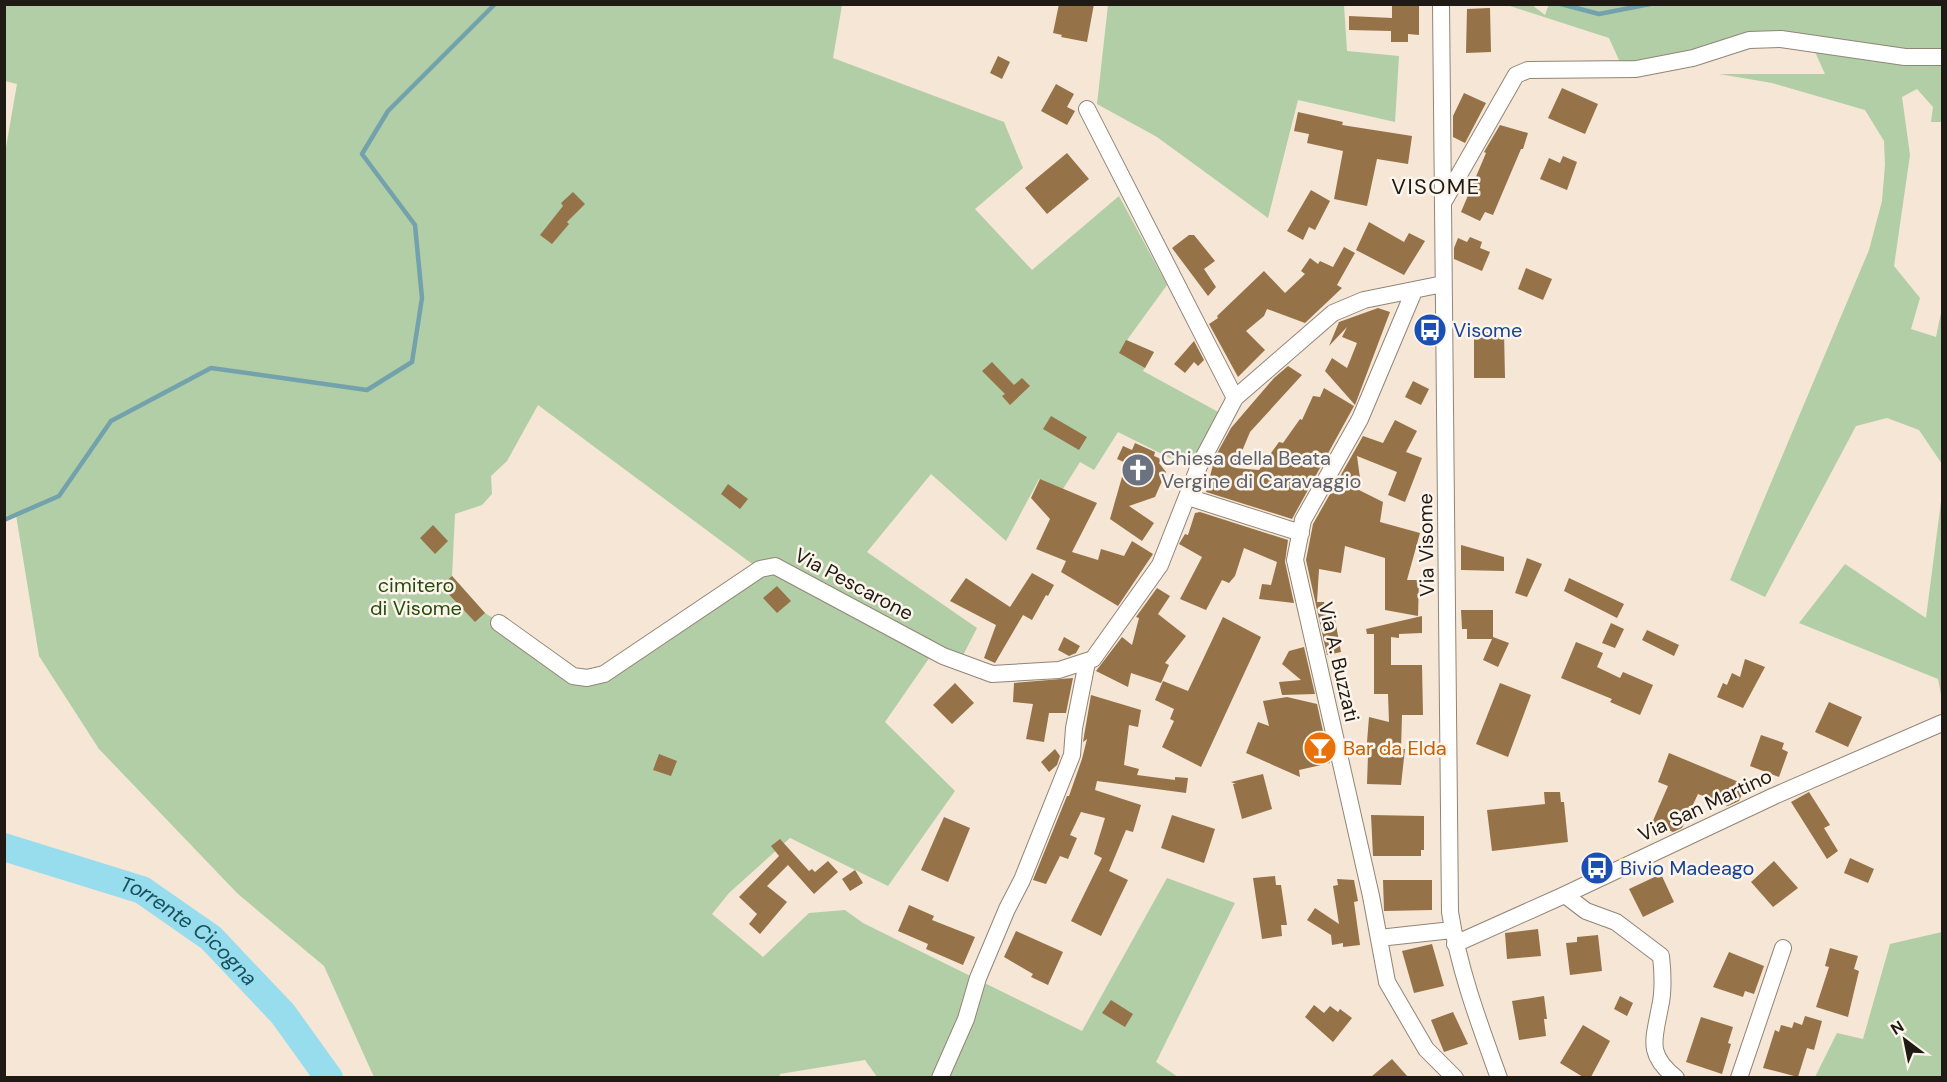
<svg xmlns="http://www.w3.org/2000/svg" width="1947" height="1082" font-family="'DM Sans',sans-serif">
<style>
.green{fill:#b1cea6;fill-rule:evenodd}
.lines{fill:none;stroke-linecap:round;stroke-linejoin:round}
.stream{stroke:#73a2ad;stroke-width:4.5}
.river{stroke:#97ddee;stroke-width:28}
.building{fill:#967248}
.minor-casing{stroke:#928576;stroke-width:18}
.minor{stroke:#fff;stroke-width:16}
.labels{text-anchor:middle;stroke-width:5;stroke-linejoin:round;paint-order:stroke}
.transit-label{font-size:20px;fill:#164399;stroke:#fdf4eb;text-anchor:start}
.worship-label{font-size:20px;fill:#5b616d;stroke:#fdf4eb;text-anchor:start}
.street-label{font-size:20px;fill:#1f1a14;stroke:#fdf4eb}
.park-label{font-size:20px;fill:#234d0c;stroke:#fdf4eb}
.food-label{font-size:20px;fill:#c56008;stroke:#fdf4eb;text-anchor:start}
.water-label{font-size:21px;font-style:italic;fill:#15505c;stroke:#fdf4eb}
.quarter-label{font-size:22px;letter-spacing:1.5px;fill:#1f1a14;stroke:#fdf4eb}
</style>
<rect width="100%" height="100%" fill="#f5e6d6"/>
<path class="green" d="M1549,4l393,1v117h-11l2,-15 -16,-18 -15,8 8,58 -16,111 26,32 -9,31 25,8 6,-29v156l-23,-34 -32,-12 -31,8 -91,171 -35,-17 139,-330 13,-49 3,-36 -1,-24 -19,-31 -93,-27 -53,-9h106l-14,-31 -30,-4 -158,30 -14,-31 -102,-33h25l13,10z
M4,5h838l-9,53 171,64 19,46 -48,41 57,61 87,-74 48,89 -40,55 27,12 -11,19 79,43 -26,57 -78,-39 -24,38 -14,-8 -17,27 -24,-10 -33,62 -75,-67 -64,78 110,76 -20,39 -25,-13 -47,68 70,69 -67,95 -98,-48 -61,55 -17,21 51,43 46,-44 36,-3 18,13 219,108 85,-153 68,25 -79,159 22,15h-301l-12,-17 -85,14 -1,4h-404l-2,-3 -49,-109 -86,-72 -139,-145 -60,-93 -23,-141 -11,1 -1,-357 13,-75 -12,-3zM538,405l221,164 -172,109 -102,-65 -33,-37 3,-62 27,-9 10,-11 -1,-18 16,-15z
M1108,5h236l3,46 52,5 -4,66 -97,-22 -30,118 -111,-81 -60,-33z
M1942,494v206l-4,-21 -139,-56 46,-59 81,54z
M1942,932v145h-127l22,-44 26,6 27,-95z"/>
<g class="lines">
<path class="stream" d="M1561,4l38,10 51,-10
M4,520l55,-24 52,-75 100,-53 156,22 45,-28 10,-64 -7,-73 -53,-71 26,-43 107,-107"/>
<path class="river" id="s1" d="M4,847l138,43 69,48 72,76 46,64"/>
</g>
<path class="building" d="M1059,4h35l-7,38 -26,-5 1,-2 -9,-2z
M1392,4h27v31l-11,-1v8h-17v-11l-42,-1v-14l43,2z
M1490,8l1,44 -25,1 1,-44z
M998,56l12,6 -8,17 -12,-6z
M1056,84l18,10 -7,13 8,4 -8,14 -26,-14z
M1562,88l36,16 -13,30 -37,-16z
M1464,93l22,10 -21,40 -12,-6v-21z
M1298,112l45,10 -1,3 70,11 -4,28 -31,-5 -10,47 -33,-7 9,-48 -36,-8 2,-9 -15,-3z
M1500,125l28,8 -5,16h-2l-28,66 -8,-3 -5,9 -19,-9 25,-59 -2,-1z
M1067,153l22,26 -42,35 -22,-26z
M1563,156l14,6 -10,28 -27,-11 9,-21 11,5z
M1311,190l19,11 -15,29 -6,-3 -6,13 -16,-9z
M573,192l12,12 -18,18 2,2 -17,20 -12,-9 23,-29 -2,-3z
M1369,222l35,20 5,-9 16,8 -21,34 -48,-25z
M1189,235h5l21,26 -11,8 12,18 -8,9 -36,-48z
M1470,237l12,5 -2,6 10,4 -8,19 -28,-12v-11l4,-10 9,4z
M1344,247l11,6 -18,32 5,3 -37,35 -38,-14 -3,7 -18,15 19,19 -27,27 -29,-53 9,-6 -1,-2 47,-45 21,22 20,-19 -4,-3 9,-13 8,6 2,-3 13,6z
M1526,268l26,11 -9,21 -25,-11z
M1378,308l12,4 -35,93 -30,-34 7,-13 15,10 10,-25 -15,-6 5,-10 -18,19 10,-24z
M1474,332h30l1,46h-31z
M1126,340l28,12 -9,16 -26,-15z
M1194,341l10,19 -6,6 -4,-4 -9,11 -11,-9z
M992,362l22,23 8,-7 8,8 -20,19 -8,-9 3,-2 -23,-23z
M1288,366l14,9 -52,57 -15,36 24,2 20,-28 4,1 17,-24 2,1 11,-24 7,1 4,-9 30,18 -62,113 -86,-27 9,-35 16,-29 43,-50z
M1413,381l16,8 -8,16 -16,-8z
M1051,416l36,21 -8,13 -36,-21z
M1395,420l22,11 -11,21 16,6 -17,44 -17,-7 9,-23 -40,-16 3,22 -5,10 28,14 -3,20 40,11 -13,47h12l-1,36 -33,-6v-52l-40,-12 -4,27 -22,-4 -2,33h7l3,14 7,-2 7,38 -14,3 -21,-95 7,-36 50,-88 20,7z
M1135,443l20,9 -1,4 7,3 -2,4 7,9 -11,25 -26,9 25,17 -12,18 -32,-22 16,-56 -9,-4 6,-13 9,4z
M1040,479l57,24 -25,49 26,8 3,-11 23,7 8,-15 21,13 -35,52 -57,-34 5,-11 -30,-12 14,-30 -19,-21z
M728,484l20,15 -8,10 -19,-15z
M1200,512l88,28 -3,22 9,41 -35,-4 3,-15 9,1 6,-23 -33,-14 -9,28 -6,7 -7,-3 -16,30 -26,-11 22,-42 -23,-13 6,-10 3,1 7,-22z
M433,525l15,16 -13,13 -15,-16z
M1461,545l43,12v14l-43,-1z
M1527,558l15,6 -15,33 -12,-4z
M1032,573l22,12 -6,11 -2,-1 -14,25 -9,-5 -28,48 -11,-5 12,-33 -46,-24 16,-23 44,29z
M452,576l33,37 -10,9 -34,-36z
M1569,578l55,26 -7,14 -53,-27z
M777,586l14,15 -14,12 -14,-15z
M1157,588l13,8 -12,18 28,22 -21,27 4,2 -8,18 -30,-10 -3,14 -32,-16 26,-34 10,8 7,-27 -3,-1z
M1461,610h32v27l16,6 -11,24 -15,-7 9,-21h-25v-10h-5z
M1422,616v17l-23,1v4l-8,-1v28h31l1,50h-21l-1,34h4l-4,36 -34,-1 1,-29h-2l3,-38 20,5 -1,-28h-14v-60h-7l-1,-5z
M1223,617l38,20 -60,130 -39,-20 12,-26 -4,-2 4,-10 -19,-9 8,-19 25,10z
M1611,623l13,6 -9,19 -13,-5z
M1647,630l32,15 -5,11 -32,-16z
M1064,637l16,9 -4,7 -7,3 -11,-6z
M1576,642l27,11 -6,14 23,11 3,-6 30,13 -13,30 -30,-13 2,-3 -51,-21z
M1304,647l11,47 -33,1 -3,-13 22,-2 -19,-16 7,-13z
M1745,659l20,8 -22,41 -26,-11 6,-14 4,2 5,-12 8,4z
M1073,678l-7,35h-17l-5,29 -18,-3 7,-35 -20,-2 1,-19z
M955,683l19,20 -22,21 -19,-19z
M1500,683l31,12 -23,62 -32,-13z
M1091,695l50,15 -3,17 -9,-2 -5,40 15,4 -2,6 38,5v-3l13,1 -2,15 -89,-12 -2,9 46,15 -8,27 -7,-2 -17,41 19,9 -27,56 -30,-15 31,-63 -8,-4 11,-36 -24,-6 -11,23 7,3 -9,21 -8,-3 -14,28 -13,-4 34,-84h2l13,-37 5,-20 -4,3z
M1287,697l30,7 13,59 -31,7 1,7 -54,-24 12,-31 11,4 -6,-25z
M1829,702l33,15 -14,30 -33,-15z
M1761,735l23,8 -2,6 6,3 -9,25 -29,-11z
M1055,749l5,7 -3,9 -8,7 -8,-10z
M1669,753l77,32 -7,16 -11,5 -30,-12 -16,34 -9,4 -21,-9 16,-37 -10,-4z
M659,754l18,7 -6,15 -18,-6z
M1263,774l9,35 -30,10 -9,-35h3l-5,-2z
M1544,792h16l1,10h3l4,40 -76,9 -5,-41 58,-6z
M1809,792l21,33 -6,3 14,23 -11,8 -36,-57z
M1172,815l43,14 -11,34 -43,-15z
M1371,815l53,1v34h-3v6h-48z
M944,817l26,11 -22,54 -27,-12z
M780,839l29,32 3,-2 3,3 13,-11 10,11 -24,22 -26,-29 -21,21 20,16 -27,32 -11,-10 8,-10 -18,-17 40,-41 -8,-10z
M1850,858l24,11 -6,14 -24,-10z
M1774,861l24,27 -25,19 -22,-25z
M855,870l8,13 -13,8 -8,-12z
M1661,874l13,28 -31,15 -14,-28z
M1275,876l1,9h5l6,40h-6l1,11 -20,3 -9,-61z
M1337,879l17,1 4,21 -4,1 6,43 -17,2v-4l-11,2 -1,-10 -24,-15 8,-12 24,16 -6,-38 5,-1z
M1383,880h49v30l-48,1z
M909,905l25,11 -2,4 43,17 -12,28 -37,-16 2,-5 -30,-13z
M1538,929l3,27 -34,3 -2,-26z
M1016,931l47,21 -15,33 -17,-8 2,-3 -29,-17z
M1598,935l4,36 -32,4 -4,-32 11,-1v-5z
M1432,944l12,42 -30,7 -12,-42z
M1830,948l28,8 -4,13 5,2 -11,46 -32,-10 13,-40 -4,-1z
M1729,952l35,14 -10,28 -9,-3 -2,6 -30,-10z
M1544,996l3,23h-3l2,17 -27,4 -7,-39z
M1620,996l13,7 -6,13 -13,-7z
M1111,1000l22,14 -8,13 -23,-14z
M1314,1005l10,8 6,-7 8,6 2,-3 12,9 -19,24 -28,-25z
M1453,1012l15,32 -24,8 -13,-32z
M1805,1016l17,5 -8,29 -7,-2 -9,29 -35,-9 12,-38 4,2 2,-7 11,3 2,-6 8,3z
M1701,1017l32,10 -5,16 3,1 -9,30 -36,-12z
M1583,1025l27,16 -19,36h-8l-23,-14z
M1392,1059l16,18h-37z"/>
<g class="lines">
<defs>
<path id="minor" d="M1441,4l9,908c9,58 29,111 49,166
M1087,109l148,289
M1444,201l72,-126 12,-5 108,-1 57,-11 56,-18 32,-1 124,18h37
M1414,291l-54,128 -57,101 -8,40 76,336 16,86 39,67 29,29
M1188,497l113,36
M499,623l74,53 14,2 17,-4 156,-105 15,-3 168,90 49,18 67,-4 34,-11 67,-94 39,-99 36,-68 98,-85 31,-13 79,-16
M1565,895l21,16 30,11 45,34c2,18 3,34 -1,51 -6,33 -14,47 16,71
M1379,938l73,-8
M1455,944l105,-47 214,-101 168,-73
M940,1078l26,-59 12,-41 29,-69 15,-29 50,-125 2,-27 13,-66
M1739,1078l44,-130"/>
</defs>
<use href="#minor" class="minor-casing"/>
<use href="#minor" class="minor"/>
</g>
<defs>
<symbol id="bus-disc" viewBox="-11 -11 22 22"><circle r="9.5" fill="#1a4fb4" stroke="#fdf4eb"/><path d="M-5-6H5V4H4V6H2V4H-2V6H-4V4H-5ZM-3.5-4V0h7V-4ZM-3.5 1.2v1.5H-2V1.2ZM2 1.2v1.5H3.5V1.2Z" fill="#fff"/></symbol>
<symbol id="church-disc" viewBox="-11 -11 22 22"><circle r="9.5" fill="#6b7280" stroke="#fdf4eb"/><path d="M-1.2-6h2.4v3.5h3.3v2.4h-3.3V6h-2.4V-.1h-3.3v-2.4h3.3Z" fill="#fff"/></symbol>
<symbol id="bar-disc" viewBox="-11 -11 22 22"><circle r="9.5" fill="#e8710a" stroke="#fdf4eb"/><path d="M-6-5H6L.8 .8V4.5H3.5V6h-7V4.5H-.8V.8Z" fill="#fff"/></symbol>
</defs>
<g fill-rule="evenodd">
<use href="#bus-disc" x="1411" y="311" width="38" height="38"/>
<use href="#church-disc" x="1119" y="451" width="38" height="38"/>
<use href="#bar-disc" x="1301" y="729" width="38" height="38"/>
<use href="#bus-disc" x="1578" y="849" width="38" height="38"/>
</g>
<g class="labels">
<g class="transit-label">
<text x="1453" y="337">Visome</text>
<text x="1620" y="875">Bivio Madeago</text>
</g>
<g class="worship-label">
<text x="1161" y="465">Chiesa della Beata<tspan x="1161" dy="23">Vergine di Caravaggio</tspan></text>
</g>
<g class="street-label">
<text transform="translate(1426 545) rotate(-91)" y="7">Via Visome</text>
<text transform="translate(854 584) rotate(28)" y="7">Via Pescarone</text>
<text transform="translate(1339 662) rotate(77)" y="7">Via A. Buzzati</text>
<text transform="translate(1705 805) rotate(-25)" y="7">Via San Martino</text>
</g>
<g class="park-label">
<text x="416" y="592">cimitero<tspan x="416" dy="23">di Visome</tspan></text>
</g>
<g class="food-label">
<text x="1343" y="755">Bar da Elda</text>
</g>
<g class="water-label">
<text dy="7" stroke="none"><textPath href="#s1" startOffset="206">Torrente Cicogna</textPath></text>
</g>
<g class="quarter-label">
<text x="1436" y="194">VISOME</text>
</g>
</g>
<rect width="1947" height="1082" fill="none" stroke="#1f1a14" stroke-width="12"/>
<g transform="translate(1905 1040) rotate(328)" stroke="#fdf4eb" stroke-width="4.5" paint-order="stroke">
<path d="M0-4.5L10 22L0 15L-10 22Z" fill="#1f1a14"/>
<text y="-9" font-size="16" font-weight="bold" text-anchor="middle" fill="#1f1a14">N</text>
</g>
</svg>
